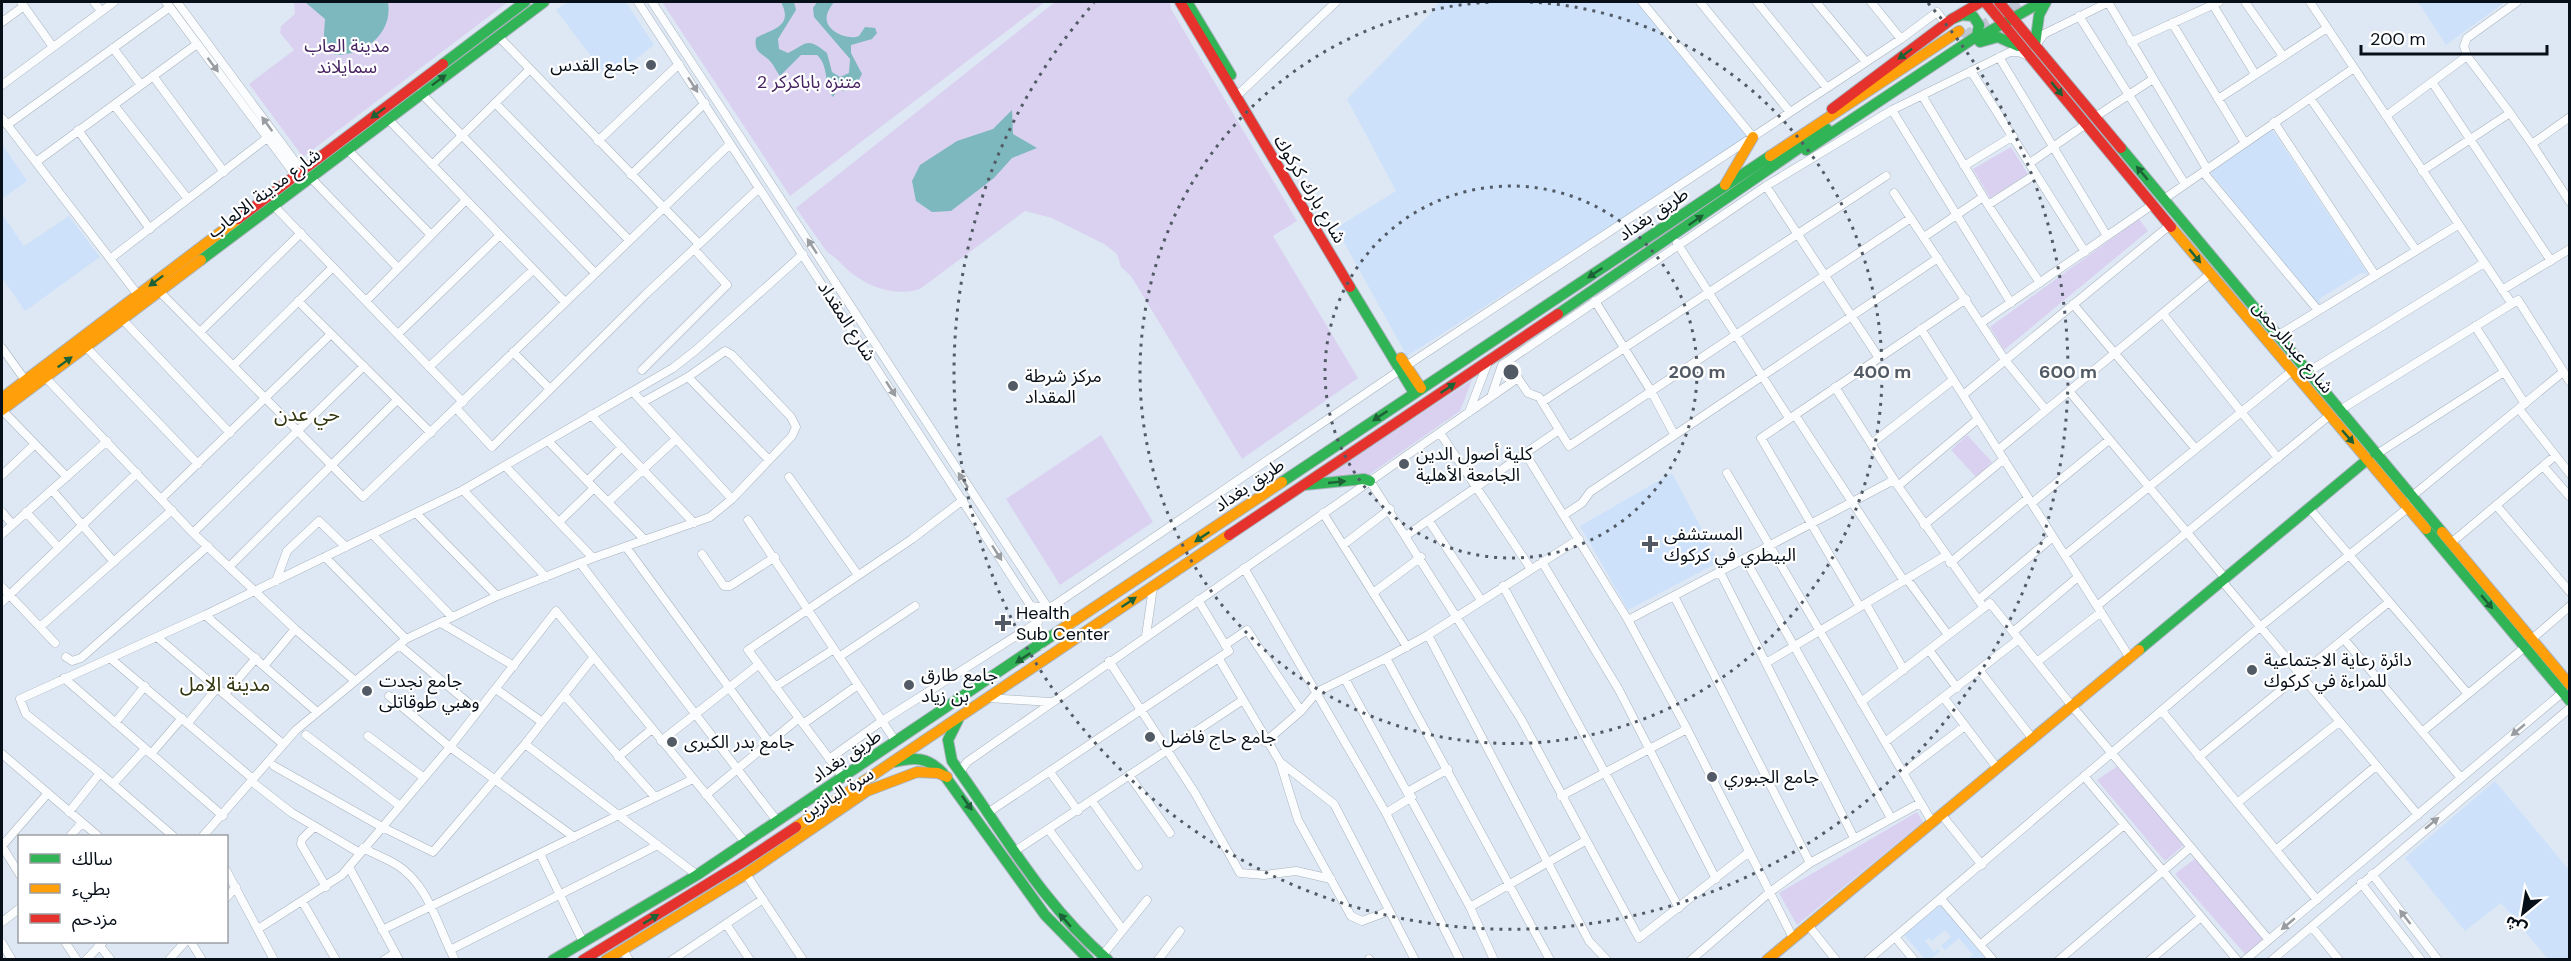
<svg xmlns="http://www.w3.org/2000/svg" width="2571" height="961" font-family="'DM Sans','Noto Sans Arabic',sans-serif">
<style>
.built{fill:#cde1fa}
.green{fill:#dad1f0}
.water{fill:#7cb8bd}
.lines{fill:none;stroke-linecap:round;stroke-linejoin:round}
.primary-tunnel{stroke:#bec7d3;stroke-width:12;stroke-dasharray:12 6;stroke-linecap:butt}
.street-casing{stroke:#a9b2bc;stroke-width:9}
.fast-casing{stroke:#a9b2bc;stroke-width:12}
.slow-casing{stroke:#a9b2bc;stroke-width:12}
.jam-casing{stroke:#a9b2bc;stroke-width:12}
.street{stroke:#fafcfd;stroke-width:8}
.fast{stroke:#30b455;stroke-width:10}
.slow{stroke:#ff9f0a;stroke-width:10}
.jam{stroke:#e5322d;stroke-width:10}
.oneway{fill:#1c6236}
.oneway2{fill:#999da1}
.ring{fill:none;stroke:#525b65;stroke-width:3;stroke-dasharray:3 6}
.poi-dot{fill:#525b65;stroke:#fff;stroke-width:2}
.labels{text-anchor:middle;stroke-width:4.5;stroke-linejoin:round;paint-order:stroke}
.park-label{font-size:18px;fill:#472462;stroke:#fff}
.poi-label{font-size:18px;fill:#070f18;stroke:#fff;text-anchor:start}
.street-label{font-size:18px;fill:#070f18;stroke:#fff}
.neighbourhood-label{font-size:20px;fill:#31360e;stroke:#fff}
.centre{fill:#525b65;stroke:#fff;stroke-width:3}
.ring-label{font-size:18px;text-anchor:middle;font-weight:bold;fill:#525b65;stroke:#fff;stroke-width:4.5;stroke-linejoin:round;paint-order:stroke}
</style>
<rect width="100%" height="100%" fill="#dee8f4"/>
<path class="built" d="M568,2h58l28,43 -45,35 -53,-70z
M1439,2h200l112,135 -344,219 -71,-128 60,-37 -49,-92 82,-84z
M2418,2h87l-59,43z
M2272,129l96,145 -7,-1 -42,26 2,4 -3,2 -109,-134z
M2,144l25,37 -25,18z
M2,214l22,32 45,-30 31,41 -75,54 -23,-33z
M1672,473l47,89 -91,48 -48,-84z
M2495,781l74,89v89h-21l-47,-56 -36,28 -60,-73z
M1940,905l46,54h-18l5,-4 -14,-17 -14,12 -4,-4 10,-9 -6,-7 -13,11 -3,-3 -4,3 9,11 4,-3 2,2 -9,8h-6l-21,-24z"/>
<path class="green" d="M294,2h214l-205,155 -54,-73 45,-34 -14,-17 1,-7 14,-12z
M662,2h383l-255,194z
M1055,2h115l1,7 126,212 -24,15 85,142 -116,81 -111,-183 -10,-9 -4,-13 -13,-10 -52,-26 -27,-7 -105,78c-25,8 -52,-2 -71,-18 -8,-7 -13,-14 -22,-19l-31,-44z
M2011,147l17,27 -38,24 -17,-29z
M2139,219l9,12 -144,119 -14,-23z
M1472,380l-12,31 -90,63 -46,3z
M1101,435l52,87 -93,63 -54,-86z
M1967,435l25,27 -16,15 -25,-27z
M2119,765l65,80 -19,16 -68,-81z
M1917,812l6,10 -126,103 -18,-32z
M2197,857l67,82 -19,15 -70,-80z"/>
<path class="water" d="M305,2h83c5,31 -22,53 -52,53l-13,-6 2,-30z
M781,2h13l2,8 -18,29 1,10 9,4c19,-9 18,-17 39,0l5,19 8,5 9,-4 1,-14 -36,-42 -1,-9 4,-6h17c-2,3 -6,8 -7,13 -4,15 20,26 32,21l6,-9 10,1 2,5 -5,6 -21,6v8l11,21 -6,11 -12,6 -6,-2 -5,8c-10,-12 -3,-30 -16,-42h-16l-21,21c-4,-5 -7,-13 -12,-17 -9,-7 -14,-8 -12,-21 16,-9 38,-11 25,-36z
M1012,110l1,24 24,14 -25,10 -18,20 -43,33 -19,1 -16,-11 -4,-20 8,-16 37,-24 36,-12z"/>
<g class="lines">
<path class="primary-tunnel" d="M1963,38l61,-36"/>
<defs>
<path id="street" d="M21,2l32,45
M94,2l7,9
M166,2l130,174
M177,2l125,169
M638,2l398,612 4,32
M652,2l396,606 25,15
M1642,2l111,135
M1700,2l90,110
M1757,2l70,86
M1816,2l50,60
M1871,2l30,37
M2108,2l99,167
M2245,2l38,54
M2310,2l202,302
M2213,5l42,69
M2079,16l106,168
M2,22l22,-16
M2172,23l73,120
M498,36l201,208
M2131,42l88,-40
M2037,44l7,-10 65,-32
M113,48l28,37
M1999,57l108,179
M1971,71l114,181
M153,76l71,96
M2432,82l119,179
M2,85l112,-83
M1241,92l95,-90
M421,93l174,180
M1923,97l65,108 52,78
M2310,98l106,152
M2218,99l109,-71
M495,103l134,137
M114,105l74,94
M1892,110l119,193
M2510,113l-43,-57 -3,-10 3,-8 50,-36
M2386,116l81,-60
M2095,117l58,-38
M2570,117l-38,27 38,58
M2,118l136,177
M388,119l177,183
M2274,122l101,153
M7,125l163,-118
M78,130l72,99
M598,141l81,-77
M348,150l83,85
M36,162l161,-118
M2030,163l56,-39
M432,165l98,-96
M1964,166l49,-30
M2422,171l88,-58 22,31
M2203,172l114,137
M631,175l74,-72
M311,178l87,90
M1766,186l113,172
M1894,193l111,167 41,50
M2164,199l190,-131
M1988,205l48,-31
M275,207l188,195
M1924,237l59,-40
M1677,243l112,175
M110,259l157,-121
M2502,290l68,-41
M160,292l203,205 367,-353
M298,301l133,132
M366,301l100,-101
M1595,301l56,90 23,43
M2073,304l122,144
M2163,314l115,144
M123,320l107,113
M1981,323l171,-118
M2475,326l50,78
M1921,329l209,329
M200,332l101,-99
M398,334l102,-99
M2277,336l181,-111
M86,347l112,117
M2,348l23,32
M513,352l37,37
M1507,362l21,31 11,4 30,49 342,-228
M233,366l100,-99
M429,367l104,-97
M642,370l85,-85 -33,-36
M2308,372l176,-109
M45,377l148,156 102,96 59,51
M688,377l81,83
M1835,387l63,99 86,122
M2069,391l156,187
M633,392l99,107
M1963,395l206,-169
M1491,397l11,-32 264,-179 126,-76 118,-58h8l11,4
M1542,402l344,-226
M456,408l36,39 154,-153 113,-106
M2519,409l51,65
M2,410l65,67
M2340,410l178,-110 52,82
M1469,412l19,-50
M591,415l103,108
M1795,415l109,166
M1440,433l91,136
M549,442l96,98
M1871,444l82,-64
M1998,450l212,-176
M1525,453l103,167 59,109 106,209
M2377,454l127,-82
M2543,466l27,31
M506,467l87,91
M1727,473l205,349
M2,475l33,-31
M789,477l69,98
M587,481l35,-34
M1370,481l151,238 118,219 110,-86
M1898,486l80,-67
M52,490l62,72
M463,490l83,87
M2411,497l152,-125
M161,499l170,-165
M608,502l67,-62
M2032,503l77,-63
M2496,505l74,87
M2309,508l159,186
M2,512l10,12
M26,512l32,35
M416,513l81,83
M1323,513l84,134
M1564,515l18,-12 8,-11 348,-234
M748,520l148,222
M1429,521l52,79
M559,522l35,-34
M1924,525l80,-66
M193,533l171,-167
M2,534l105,-93
M372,534l80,83
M1407,535l152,-105
M2451,543l104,-87
M1343,545l47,-36
M626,547l143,195
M702,554l22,32h6l45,-29
M2065,555l227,-184
M325,557l81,82
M1745,559l146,259
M1542,562l77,128 97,189
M580,563l197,258
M1950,563l78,-65
M229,567l168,-167
M1244,568l142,245 74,147
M1720,572l134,266
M1907,579l41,56
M276,581l11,-30 32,-30 27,26
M2222,581l196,234
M1503,586l176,322
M2,587l53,56
M1373,593l48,-36
M1674,596l136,267
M1978,600l75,-63
M2,602l135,-129
M1866,604l38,66
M1031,606l17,2 8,-4 350,-238 495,-327 36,-27 9,12
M2097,606l233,-191
M1860,607l-99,-169 205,-139
M205,615l112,97
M1628,620l266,-140
M441,623l73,43
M40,627l132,-117
M2013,632l65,-55
M1428,635l161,306 18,19
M1146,636l7,-49
M157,637l126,107
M2344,639l117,139
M2532,639l38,-33
M399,645l79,66
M1225,645l22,-15 54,81
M1929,650l28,38
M66,657l6,4 9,-3 127,-112
M839,657l76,-51
M110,658l143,121
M1386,658l42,-23 151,-96
M1219,659l61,103 54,42 81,156
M1109,661l86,132 45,80 24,2 32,-4 35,8
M2037,662l64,-50
M1766,663l179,-107
M264,666l31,-37
M1980,671l52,67
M64,678l159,138
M1345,679l125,228 24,53
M775,687l59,-38
M496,689l46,33
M225,694l31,-36
M389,696l61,51 124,90
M565,696l90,101
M989,698l61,4
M1944,698l53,70
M1861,702l129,-99 82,103 197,234
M2162,711l155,189
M115,723l30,-37
M188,723l29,-35
M803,724l55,-39
M2422,732l103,-85
M306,735l94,71
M368,736l55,41
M661,741l97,-76
M1265,742l36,-31 16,-19 69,-34 164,302
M1885,742l134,-103
M525,744l172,131
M2,754l96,82
M151,754l31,-36
M618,757l34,-28
M2199,757l190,-155
M829,759l53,-38 156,-99
M1280,762l18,58 53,96 11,5 27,-10
M274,766l108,61 51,25 92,-108 68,-86
M960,772l7,-10 551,-384
M1050,772l28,39
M1903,773l62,-47
M1129,775l41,58
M2084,776l153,184
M843,777l-95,-127 164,-111 51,-39
M251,781l41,32 68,40
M113,784l32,-35
M1409,791l39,-22
M706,795l93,-77
M1561,796l126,-67
M1092,801l46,65
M2237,803l102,-81
M69,812l31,-39
M989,812l240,-161 -31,-51
M1386,813l26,-16
M1941,814l41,51
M314,827l-12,12 -1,5 25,43
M1049,830l74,100
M70,836l12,-13
M173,836l-73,-63 -74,-59 -6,-15 185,-84 258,-125 210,-122 23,-18 107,-96
M203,836l93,-106 110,-91 91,-43 96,-38 117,-41 22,-18 60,-63 4,-9 -5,-10 -59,-62 -7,-4 -37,26 -45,25
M2,846l46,-53
M2,846l18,29
M363,848c11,6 23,10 34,17 32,20 41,63 58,95
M2276,850l100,-84
M1015,851l228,-151
M540,854l43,88
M349,867l50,93
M226,870l48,90
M746,874l57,86
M2372,874l66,86
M2361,883l60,77
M226,898l10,-11
M1941,899l52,61
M302,901l34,59
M1470,907l115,-66
M2,922l18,-14
M726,924l24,36
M1808,925l28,35
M2312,927l27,33
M258,929l84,-54 108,-128 106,-136 190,232
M382,930l311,-151
M1895,937l19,23
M65,942l12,18
M191,942l11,18
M2,943l10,17
M99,945l12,15
M1980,945l144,-120
M450,950l208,-105
M623,950l6,10
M1102,956l45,-56
M1369,959l1,1
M86,960l17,-18
M169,960l16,-18
M384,960l11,-7
M672,960l91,-61
M1158,960l22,-29
M1691,960l79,-68 40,-29 110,-60
M1868,960l393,-334 148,-119
M2059,960l132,-113
M2150,960l51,-43
M2245,960l317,-267
M2272,960l298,-252"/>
<path id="fast" d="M1187,2l44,73
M1976,39l65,-37
M1980,42l18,-5 20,9
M2035,45l4,-30 7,-13
M443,64l82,-62
M2121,148l321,384
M1806,150l171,-114 2,-11 -6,-9 -11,-1 -10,4
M201,260l343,-258
M1350,287l64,106
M1558,314l269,-185
M1282,482l488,-326
M1304,485l60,-6 6,2
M2426,529l144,172
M2139,650l229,-191
M958,720l-10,20 4,21c50,69 90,143 156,199
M895,762c20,-5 32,-5 47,10l103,143 44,45
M553,960l144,-85 362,-244"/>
<path id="slow" d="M1770,156l189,-125
M1725,185l28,-48
M2171,227l255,302
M1401,358l20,30
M2,398l236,-179
M2,410l199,-150
M2442,532l128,153
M1059,631l223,-149
M796,827l433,-292
M606,960l140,-86 121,-83 50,-19 21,1 9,4
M1767,960l372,-310"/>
<path id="jam" d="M1180,2l170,285
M1985,2l186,225
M1999,2l122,146
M1832,109l120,-90 29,-17
M238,219l205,-155
M1229,535l329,-221
M583,960l157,-96 56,-37"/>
</defs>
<use href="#street" class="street-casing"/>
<use href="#fast" class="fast-casing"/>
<use href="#slow" class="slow-casing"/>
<use href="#jam" class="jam-casing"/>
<use href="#street" class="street"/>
<use href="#fast" class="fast"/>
<use href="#slow" class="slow"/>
<use href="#jam" class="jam"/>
</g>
<defs><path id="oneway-solid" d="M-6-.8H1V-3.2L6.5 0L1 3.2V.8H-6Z" transform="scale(1.5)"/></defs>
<g class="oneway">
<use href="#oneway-solid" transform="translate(1905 54) rotate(143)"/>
<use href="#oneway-solid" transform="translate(439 80) rotate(-37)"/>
<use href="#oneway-solid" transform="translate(2057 89) rotate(51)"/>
<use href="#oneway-solid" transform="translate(378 113) rotate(143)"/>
<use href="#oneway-solid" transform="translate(2142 173) rotate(-130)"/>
<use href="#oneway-solid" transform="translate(1696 220) rotate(-35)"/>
<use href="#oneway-solid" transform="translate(2195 256) rotate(50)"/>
<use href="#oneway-solid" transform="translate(1595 273) rotate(146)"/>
<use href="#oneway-solid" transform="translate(156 281) rotate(143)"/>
<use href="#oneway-solid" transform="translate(65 362) rotate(-36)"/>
<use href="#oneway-solid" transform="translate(1448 388) rotate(-34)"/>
<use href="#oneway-solid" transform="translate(1380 416) rotate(146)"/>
<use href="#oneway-solid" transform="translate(2348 437) rotate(49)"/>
<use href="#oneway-solid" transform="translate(1337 482) rotate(-6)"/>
<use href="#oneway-solid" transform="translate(1202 537) rotate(146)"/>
<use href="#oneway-solid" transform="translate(1129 602) rotate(-34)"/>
<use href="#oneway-solid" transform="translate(2487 602) rotate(50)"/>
<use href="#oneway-solid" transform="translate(1023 658) rotate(146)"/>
<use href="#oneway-solid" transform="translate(967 803) rotate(55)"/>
<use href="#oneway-solid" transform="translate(651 919) rotate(-31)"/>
<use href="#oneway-solid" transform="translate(1065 920) rotate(-131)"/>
</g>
<g class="oneway2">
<use href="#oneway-solid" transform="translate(213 65) rotate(53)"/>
<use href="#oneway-solid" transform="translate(693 85) rotate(57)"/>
<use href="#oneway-solid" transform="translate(267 124) rotate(-126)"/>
<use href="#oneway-solid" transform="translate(812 246) rotate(-123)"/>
<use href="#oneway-solid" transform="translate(891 389) rotate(57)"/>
<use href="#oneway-solid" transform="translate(963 480) rotate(-123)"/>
<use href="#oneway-solid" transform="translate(997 553) rotate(57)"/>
<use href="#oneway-solid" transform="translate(2518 730) rotate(140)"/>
<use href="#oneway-solid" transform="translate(2432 823) rotate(-40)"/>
<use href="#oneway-solid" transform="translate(2405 917) rotate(-128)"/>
<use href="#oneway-solid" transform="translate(2288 924) rotate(140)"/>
</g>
<g class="ring">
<circle cx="1511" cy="372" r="186"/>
<path d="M1530 2A371 371 0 1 1 1492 2"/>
<path d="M1928 3A557 557 0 1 1 1094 3"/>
</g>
<g class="poi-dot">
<circle cx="651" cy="65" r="6"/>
<circle cx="1013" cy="386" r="6"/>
<circle cx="1404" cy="464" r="6"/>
<path d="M1647 535h6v6h6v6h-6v6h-6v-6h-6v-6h6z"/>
<path d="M1000 614h6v6h6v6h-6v6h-6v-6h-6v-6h6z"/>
<circle cx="2252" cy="670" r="6"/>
<circle cx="909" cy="685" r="6"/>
<circle cx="367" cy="691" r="6"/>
<circle cx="1150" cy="737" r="6"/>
<circle cx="672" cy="742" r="6"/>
<circle cx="1712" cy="777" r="6"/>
</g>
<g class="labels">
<g class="park-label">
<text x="347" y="52">مدينة العاب<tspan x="347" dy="21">سمايلاند</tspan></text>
<text x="809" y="88">متنزه باباكركر 2</text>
</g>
<g class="poi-label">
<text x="639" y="71" text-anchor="end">جامع القدس</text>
<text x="1025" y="382">مركز شرطة<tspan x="1025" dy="21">المقداد</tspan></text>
<text x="1416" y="460">كلية أصول الدين<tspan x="1416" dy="21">الجامعة الأهلية</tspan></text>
<text x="1664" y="540">المستشفى<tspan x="1664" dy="21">البيطري في كركوك</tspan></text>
<text x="1016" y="619">Health<tspan x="1016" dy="21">Sub Center</tspan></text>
<text x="2264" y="666">دائرة رعاية الاجتماعية<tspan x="2264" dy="21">للمراءة في كركوك</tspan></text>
<text x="921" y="681">جامع طارق<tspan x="921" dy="21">بن زياد</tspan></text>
<text x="379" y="687">جامع نجدت<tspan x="379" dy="21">وهبي طوقاتلى</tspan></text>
<text x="1162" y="743">جامع حاج فاضل</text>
<text x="684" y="748">جامع بدر الكبرى</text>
<text x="1724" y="783">جامع الجبوري</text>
</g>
<g class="street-label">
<text transform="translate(1310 189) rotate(59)" y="6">شارع بارك كركوك</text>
<text transform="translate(264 193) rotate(-37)" y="6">شارع مدينة الالعاب</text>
<text transform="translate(1653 214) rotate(-34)" y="6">طريق بغداد</text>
<text transform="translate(847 321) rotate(57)" y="6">شارع المقداد</text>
<text transform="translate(2293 347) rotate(50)" y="6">شارع عبدالرحمن</text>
<text transform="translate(1249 485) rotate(-34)" y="6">طريق بغداد</text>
<text transform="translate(846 756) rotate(-34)" y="6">طريق بغداد</text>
<text transform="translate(837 794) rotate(-32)" y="6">سرة البانزين</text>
</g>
<g class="neighbourhood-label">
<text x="307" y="421">حي عدن</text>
<text x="225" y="691">مدينة الامل</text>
</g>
</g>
<circle cx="1511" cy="372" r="9" class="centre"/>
<g class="ring-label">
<text x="1697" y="378">200 m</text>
<text x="1882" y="378">400 m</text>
<text x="2068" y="378">600 m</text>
</g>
<rect width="2571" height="961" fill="none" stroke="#070f18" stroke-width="6"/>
<rect x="18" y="835" width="210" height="108" fill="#ffffff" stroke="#9c9fa3" stroke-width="1.5"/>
<rect x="30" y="854" width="30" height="9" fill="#30b455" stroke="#9c9fa3" stroke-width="1.5"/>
<text x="72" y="865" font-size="18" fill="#070f18">سالك</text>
<rect x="30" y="884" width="30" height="9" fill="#ff9f0a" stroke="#9c9fa3" stroke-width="1.5"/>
<text x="72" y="895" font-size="18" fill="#070f18">بطيء</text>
<rect x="30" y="914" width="30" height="9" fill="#e5322d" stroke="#9c9fa3" stroke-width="1.5"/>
<text x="72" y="925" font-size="18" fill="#070f18">مزدحم</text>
<g transform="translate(2523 913) rotate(210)" stroke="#ffffff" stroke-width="4.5" paint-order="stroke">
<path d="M0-4.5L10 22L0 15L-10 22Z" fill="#070f18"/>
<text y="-9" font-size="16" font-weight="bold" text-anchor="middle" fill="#070f18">ش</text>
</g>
<path d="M2361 45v9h186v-9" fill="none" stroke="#070f18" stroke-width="3"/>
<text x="2370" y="45" font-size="18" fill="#070f18" stroke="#ffffff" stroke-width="4.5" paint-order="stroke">200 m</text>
</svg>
